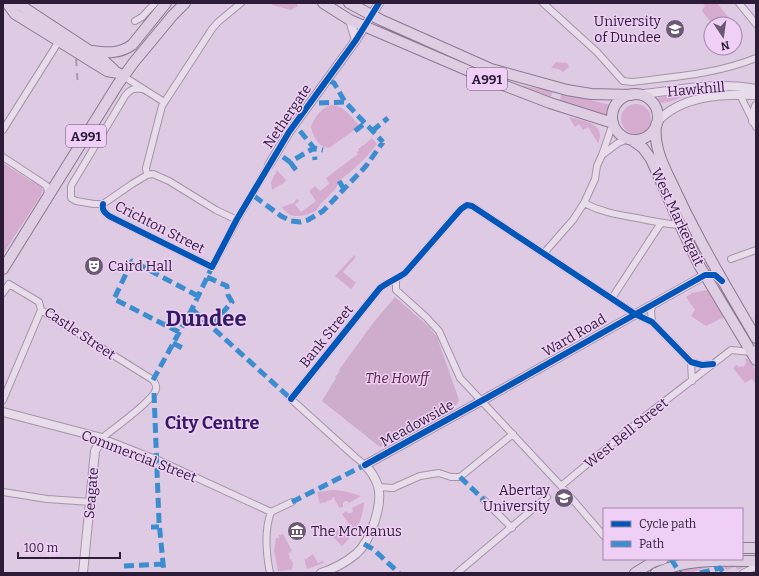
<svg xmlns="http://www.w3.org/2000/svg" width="759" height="576" font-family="Bitter,serif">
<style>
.green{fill:#d5acd0}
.cemetery{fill:#ceaccb}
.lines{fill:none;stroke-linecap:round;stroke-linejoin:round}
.minor-casing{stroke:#a394a9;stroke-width:8}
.tertiary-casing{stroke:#a394a9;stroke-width:10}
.primary-casing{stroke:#887a8e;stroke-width:12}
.minor{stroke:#e8dceb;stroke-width:6}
.tertiary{stroke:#e8dceb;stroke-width:8}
.primary{stroke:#dfcde3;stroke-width:10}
.rail{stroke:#a79caa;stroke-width:2;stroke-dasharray:7 7;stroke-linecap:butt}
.quiet{stroke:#3b8dcf;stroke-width:5;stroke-dasharray:10 5;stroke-linecap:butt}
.cycleway-casing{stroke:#efcff6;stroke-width:8}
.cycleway{stroke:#0057b8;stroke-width:6}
.labels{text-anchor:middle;stroke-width:3;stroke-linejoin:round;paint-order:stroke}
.shield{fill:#efcff6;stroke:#665270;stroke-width:1}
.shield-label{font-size:13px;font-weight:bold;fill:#2c1c37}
.poi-label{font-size:14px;fill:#2c1c37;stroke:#efcff6;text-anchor:end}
.street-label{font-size:14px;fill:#2c1c37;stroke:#efcff6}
.park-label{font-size:14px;font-style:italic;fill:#542242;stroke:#efcff6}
.district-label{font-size:18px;font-weight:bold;fill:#311b64;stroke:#efcff6}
.town-label{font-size:22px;font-weight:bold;fill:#311b64;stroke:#efcff6}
</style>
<rect width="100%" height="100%" fill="#dfcae4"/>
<path class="green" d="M273,3h23l2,3 -7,4 -19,-5z
M702,3h15l16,20 -2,1h-19l-10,-13v-1l3,-4z
M556,62l11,1 2,4 -6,5 -5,-3 -7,-1z
M518,85l35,6 -3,8 -32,-12z
M683,92l1,4 -15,6 -9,1 -3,-5z
M562,93l49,12 -3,11 -49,-14z
M621 119a15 15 0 1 1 30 0a15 15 0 1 1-30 0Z
M331,105c13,0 21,13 29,21l-31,22c-10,0 -17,-13 -18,-22 5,-10 10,-18 20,-21z
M569,117c14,4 38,6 29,26l-10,-16 -5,3 -4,-6 -4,3z
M372,138l5,6c-11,15 -24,26 -38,37 -2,11 -17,18 -22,29 -11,6 -27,11 -35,-3l11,-4h1v-1l3,-3 2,2 -4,3 6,8 15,-11 -7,-10 6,-5 5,5 9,-7 -3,-6 32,-24 -2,-2 3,-1 -1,-2 5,-4 2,1 -1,-1z
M3,163l28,18 2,-2 7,4 3,7 -2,5 -38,59z
M277,170l9,10 -1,2 -4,3 -1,-1v1l-8,5 -1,-8z
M354,255l2,2 -13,15 13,11 -5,6 -16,-13z
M707,290l17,27 -18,9 -15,-10 4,-6 -9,-13 6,-4z
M745,358c11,5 11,15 11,26l-4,-5 -7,4 -12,-15 3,-3 3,2 5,-1 2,-3z
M333,490l11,1 17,5 -12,7 -2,-2h-2l-2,2v4l-4,1 -2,-5h-1l-2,-4 1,-1 -2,-1 -1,2 -4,2 -1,-1v2l-6,1 -1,2 -3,-13z
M364,502c-1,18 -9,32 -22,44l-14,-14 6,-5v4l2,1 1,-2 11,-5 1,-1 -7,-10 4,-3 2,2h3l2,-2 -1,-3z
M283,534l9,17 -5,3h2l1,6 1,-1 2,4 -1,7 -14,1 -4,-21 2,-12h3v-3z
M313,554l5,9 5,-2 1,2 -17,6 -3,-11 2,1z
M694,564l54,1 -10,5 -3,-3 -8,3c-11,-11 -30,4 -43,3l-4,-5z"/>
<path class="cemetery" d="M395,297l34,30 8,10 22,63 -2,4 -5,4 -72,39 -58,-46 14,-23 -1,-1 5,-6 -1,-1 34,-47z"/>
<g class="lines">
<defs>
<path id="minor" d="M543,3l54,49 26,29 9,1c41,-5 85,-8 124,-24
M739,3l17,21
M135,21l7,-4 13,-14
M123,76l41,26
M142,89c-8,-1 -12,0 -17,7l-54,90v12l5,3 18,3h9l29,-20 15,-9 6,-1 16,7 47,29 21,10
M740,95l16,32
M3,130l56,-89
M602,155l16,-12 10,-4
M3,157l44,29 1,9
M147,175l-1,-7 16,-62 50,-77 6,-7 23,-19
M584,203c15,8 30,11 47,14 17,3 33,7 49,8
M103,204c-1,6 1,8 6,12l103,51 25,-47 32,-55
M544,253l29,-33 11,-17 11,-24 2,-13 5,-11 11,-32
M731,259l25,-9
M396,279v11l30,27 13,14 21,47 101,108 43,50
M3,293l6,-9 30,18 2,8 112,70c2,3 4,5 3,9 -2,11 -44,41 -54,49l56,22 113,52
M612,298l49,-75
M652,322l-1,-11 2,-7
M691,362l1,19
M3,400l38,-90
M365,465l-11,-9 -63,-57 89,-111c8,-6 16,-9 25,-15l56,-64 6,-4 5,1 163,108 17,8 39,40 11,3 11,-1
M561,486l78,-65 92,-71 20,2 5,-3
M378,487l15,1 27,-12 19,-3 12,4h9l53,-43
M3,492l44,7 44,3
M484,500l28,28
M270,573c-4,-20 -6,-42 1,-61l21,-10
M457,573l90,-76
M743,573l10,-5"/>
<path id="tertiary" d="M350,20l6,20
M635,95c41,-4 80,-14 121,-6
M753,121v-6l3,-9
M656,123c25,-28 65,-29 100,-28
M269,165l20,-33 67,-92 23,-37
M3,412l99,26 -7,13 -12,122
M321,573c13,-4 25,-11 35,-19 15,-13 27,-50 22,-68 -3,-9 -7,-15 -13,-21l127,-70 213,-120h10l7,6"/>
<path id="primary" d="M7,3l8,11 92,57 11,2 5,3
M17,3l85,56 12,11
M323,3l27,17 140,60 60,23 63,20
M349,3l32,17 110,49 76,21 24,4 41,1
M92,51c15,2 27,3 40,-6l34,-42
M612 117a23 23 0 1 1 46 0a23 23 0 1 1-46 0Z
M656,125c-3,25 11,47 21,69 23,49 51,96 79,144
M632,140l11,8 8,11 31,70 17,36 57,95
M3,269l115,-185 16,-22 39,-47 12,-12
M742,548h14
M635,573l18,-11 10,-3
M656,573c32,-15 66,-12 100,-12"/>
</defs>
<use href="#minor" class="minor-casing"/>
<use href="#tertiary" class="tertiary-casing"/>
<use href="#primary" class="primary-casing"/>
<use href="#minor" class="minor"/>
<use href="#tertiary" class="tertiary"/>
<use href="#primary" class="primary"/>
<path class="rail" d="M76,59l2,28"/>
<path class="quiet" d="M330,81l4,2 11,19 38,40
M319,103l26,-1
M300,131l14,17 9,2
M355,131l10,-8
M372,131l16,-13
M283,157l7,5 24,-14 1,12
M290,162l8,11
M339,181l5,8
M254,196l27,20 10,5 9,1 8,-2 15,-9 43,-45 17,-24
M207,277l20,9 1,9 4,7 -21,24
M192,309l99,90
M179,332l-65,-33 18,-38 66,35
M173,343l13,7
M153,380l39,-71 20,-42
M154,393l5,129 5,51
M460,477l24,23
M292,502l73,-37
M151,527h8
M364,544l9,5 26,24
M671,559l9,14
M124,566l39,-2
M700,573l20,-5 4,5"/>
<defs>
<path id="cycleway" d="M103,204c-1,6 1,8 6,12l103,51 25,-48 52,-87 67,-92 23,-37
M291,399l89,-111c8,-6 16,-9 25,-15l56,-64 6,-4 5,1 163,108 17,8 39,40 11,3 11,-1
M365,465l127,-70 213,-120h10l7,6"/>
</defs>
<use href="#cycleway" class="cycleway-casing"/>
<use href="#cycleway" class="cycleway"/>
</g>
<defs>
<symbol id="university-disc" viewBox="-11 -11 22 22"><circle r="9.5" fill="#6b5974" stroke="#efcff6"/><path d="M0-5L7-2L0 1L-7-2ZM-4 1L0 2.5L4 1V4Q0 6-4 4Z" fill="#fff"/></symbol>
<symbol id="theatre-disc" viewBox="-11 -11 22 22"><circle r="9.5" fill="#6b5974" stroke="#efcff6"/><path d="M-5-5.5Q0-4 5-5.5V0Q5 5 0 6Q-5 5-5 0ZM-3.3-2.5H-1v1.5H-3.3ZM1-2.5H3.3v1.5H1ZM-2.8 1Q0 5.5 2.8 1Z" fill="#fff"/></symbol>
<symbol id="museum-disc" viewBox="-11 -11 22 22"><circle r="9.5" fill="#6b5974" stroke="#efcff6"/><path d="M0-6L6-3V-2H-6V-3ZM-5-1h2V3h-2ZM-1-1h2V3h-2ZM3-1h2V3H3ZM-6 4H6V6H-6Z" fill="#fff"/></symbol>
</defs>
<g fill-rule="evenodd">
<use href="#university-disc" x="664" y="18" width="22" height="22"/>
<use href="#theatre-disc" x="83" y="255" width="22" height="22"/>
<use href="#university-disc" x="553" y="487" width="22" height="22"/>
<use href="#museum-disc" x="286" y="520" width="22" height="22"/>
</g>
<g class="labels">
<g class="shield">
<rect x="467" y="68" width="40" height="22" rx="3"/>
<rect x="66" y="125" width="40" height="22" rx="3"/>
</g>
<g class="shield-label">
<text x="487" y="84">A991</text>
<text x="86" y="141">A991</text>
</g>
<g class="poi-label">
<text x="661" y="26">University<tspan x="661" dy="16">of Dundee</tspan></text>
<text x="108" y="271" text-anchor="start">Caird Hall</text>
<text x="550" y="495">Abertay<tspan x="550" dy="16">University</tspan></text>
<text x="311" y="536" text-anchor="start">The McManus</text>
</g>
<g class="street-label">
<text transform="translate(696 89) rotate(-5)" y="5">Hawkhill</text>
<text transform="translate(287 116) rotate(-56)" y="5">Nethergate</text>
<text transform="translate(678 217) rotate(65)" y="5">West Marketgait</text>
<text transform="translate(160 227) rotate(27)" y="5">Crichton Street</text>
<text transform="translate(80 333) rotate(34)" y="5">Castle Street</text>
<text transform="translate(574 335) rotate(-30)" y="5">Ward Road</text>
<text transform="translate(326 336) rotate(-51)" y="5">Bank Street</text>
<text transform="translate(417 423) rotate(-29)" y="5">Meadowside</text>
<text transform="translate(626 433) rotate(-39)" y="5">West Bell Street</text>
<text transform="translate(139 456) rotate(21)" y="5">Commercial Street</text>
<text transform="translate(91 493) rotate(-85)" y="5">Seagate</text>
</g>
<g class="park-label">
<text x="397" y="383">The Howff</text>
</g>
<g class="district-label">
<text x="212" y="429">City Centre</text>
</g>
<g class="town-label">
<text x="206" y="326">Dundee</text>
</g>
</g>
<rect width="759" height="576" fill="none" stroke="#2c1c37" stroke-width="8"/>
<rect x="603" y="508" width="140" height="52" fill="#efcff6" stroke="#a187aa"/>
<rect x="611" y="521" width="20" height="6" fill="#0057b8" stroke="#a187aa"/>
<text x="639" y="528" font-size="12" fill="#2c1c37">Cycle path</text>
<rect x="611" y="541" width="20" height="6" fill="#3b8dcf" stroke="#a187aa"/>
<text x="639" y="548" font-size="12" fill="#2c1c37">Path</text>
<g transform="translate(723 36) rotate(167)"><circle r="19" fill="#efcff6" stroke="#a187aa"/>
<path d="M0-3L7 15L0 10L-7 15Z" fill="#6b5974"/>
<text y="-6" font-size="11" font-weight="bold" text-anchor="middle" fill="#2c1c37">N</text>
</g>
<path d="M18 552v6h102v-6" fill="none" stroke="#2c1c37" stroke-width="2"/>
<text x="24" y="552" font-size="12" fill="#2c1c37" stroke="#efcff6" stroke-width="3" paint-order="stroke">100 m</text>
</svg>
